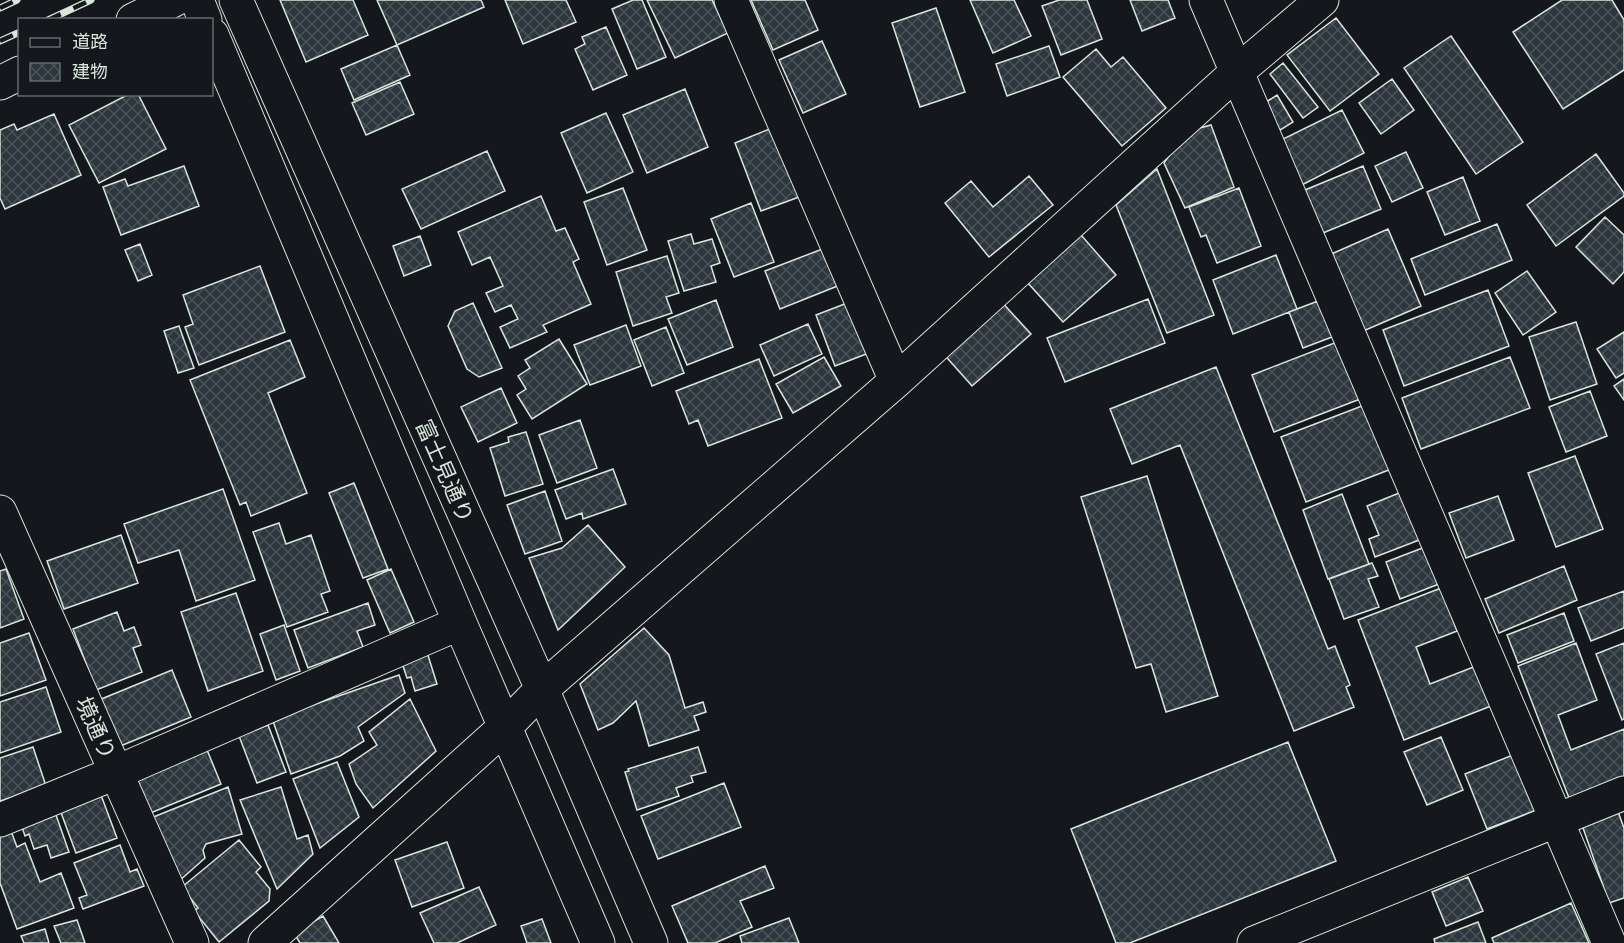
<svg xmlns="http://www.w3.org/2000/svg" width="1624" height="943" font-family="Karla,'Noto Sans JP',sans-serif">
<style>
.building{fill:url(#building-cross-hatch);stroke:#d8e6dc;stroke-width:1.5}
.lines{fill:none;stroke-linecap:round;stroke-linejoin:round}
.minor-casing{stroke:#d8e6dc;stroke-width:35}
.minor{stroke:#14181c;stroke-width:33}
.rail-casing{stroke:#d8e6dc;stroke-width:7}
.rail{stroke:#14181c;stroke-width:4.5;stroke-dasharray:14;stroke-linecap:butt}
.labels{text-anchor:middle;stroke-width:4.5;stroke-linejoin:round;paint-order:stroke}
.street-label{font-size:22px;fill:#d8e6dc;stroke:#14181c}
</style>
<defs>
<pattern id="building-cross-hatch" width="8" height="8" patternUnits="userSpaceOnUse" patternTransform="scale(1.5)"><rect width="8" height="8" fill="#2c363c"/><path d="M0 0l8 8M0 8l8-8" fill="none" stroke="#4a5358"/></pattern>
</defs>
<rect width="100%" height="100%" fill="#14181c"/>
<path class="building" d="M280,0h73l15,35 -62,27z
M377,0h104l3,7 -87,38z
M505,0h61l10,22 -53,22z
M633,0h9l24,57 -29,12 -25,-60z
M647,0h65l16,33 -53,25z
M751,0h54l13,30 -45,20z
M970,0h44l17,36 -38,17z
M1059,0h28l15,39 -41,16 -19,-49z
M1130,0h38l7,18 -33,13z
M1562,0h50l12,20v50l-61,39 -50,-77z
M936,8l29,84 -45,15 -28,-84z
M1336,18l43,56 -49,37 -43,-56z
M606,27l21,48 -34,15 -18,-41 10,-5 -3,-7z
M1451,36l72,106 -47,32 -72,-106z
M822,41l24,53 -43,19 -24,-53z
M397,45l13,30 -56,25 -13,-31z
M1049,46l11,31 -53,19 -11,-32z
M1096,49l15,18 12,-10 43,51 -44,38 -59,-69z
M1283,63l35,44 -15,11 -33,-44z
M1392,79l22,31 -33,24 -22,-31z
M400,82l14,32 -48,21 -14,-32z
M685,89l23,58 -61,26 -24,-58z
M129,94h9l28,55 -67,34 -30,-58z
M1277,95l16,27 -16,10 -17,-26z
M1342,110l22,43 -66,34 -23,-44z
M606,113l27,59 -46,21 -26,-60z
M54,114l27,61 -76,34 -5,-11v-68l14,-6 3,6z
M1211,125l23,62 -49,21 -21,-45 21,-31z
M772,128l27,69 -38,14 -26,-68z
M487,151l18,40 -84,38 -19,-40z
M1406,152l17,36 -31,14 -17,-36z
M1596,154l28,39v3l-68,50 -29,-41z
M184,166l15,40 -78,29 -18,-48 22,-8 3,7z
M1363,166l18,43 -58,24 -18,-43z
M1157,169l57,146 -47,18 -51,-128z
M1029,176l24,29 -64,52 -44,-54 26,-22 22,26z
M1463,177l17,44 -35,14 -18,-43z
M623,188l24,62 -40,15 -23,-63z
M1239,188l22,58 -44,17 -11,-28 -5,2 -12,-30z
M541,196l15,35 9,-3 14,31 -6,3 18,42 -48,21 4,7 -37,16 -10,-21 18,-8 -7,-14 -16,7 -9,-19 17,-7 -13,-29 -18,8 -14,-33z
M751,203l23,59 -40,15 -23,-58z
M1605,217l19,18v37l-11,12 -37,-37z
M1497,224l15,36 -87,35 -14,-36z
M1388,229l33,77 -60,26 -34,-76z
M691,234l3,10 18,-5 8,24 -9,3 5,16 -32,9 -16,-50z
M1081,235l35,40 -53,47 -36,-40z
M420,236l11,29 -27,11 -11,-30z
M140,244l12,31 -14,6 -13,-31z
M825,248l15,37 -60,24 -15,-38z
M1276,255l21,54 -64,25 -20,-54z
M667,256l12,37 -13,4 6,16 -39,13 -17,-54z
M260,266l25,66 -86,33 -14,-38 8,-3 -10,-29z
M1527,271l29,41 -33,23 -28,-42z
M1488,290l21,56 -105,40 -21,-56z
M999,299l32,35 -59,52 -31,-35z
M1148,299l17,44 -100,39 -18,-44z
M716,300l17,47 -46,18 -19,-46z
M855,300l19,51 -39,15 -19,-51z
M1318,301l14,36 -29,11 -14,-36z
M473,303l29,65 -23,9 -12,-8 -19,-43 7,-15z
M1576,322l21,62 -47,16 -21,-63z
M808,324l14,30 -48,22 -14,-31z
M626,325l15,41 -51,19 -16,-40z
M179,326l15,42 -16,5 -14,-42z
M666,327l18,46 -32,13 -18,-46z
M1624,332v41l-8,5 -19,-29z
M559,339l28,45 -55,35 -15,-24 9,-6 -8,-13 12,-8 -5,-8z
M1345,339l23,57 -94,36 -22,-57z
M290,340l15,37 -37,16 39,100 -56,23 -5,-14 -6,3 -50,-125z
M824,357l17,29 -48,27 -17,-29z
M1510,357l20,51 -109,41 -19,-51z
M759,359l23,59 -74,28 -10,-26 -9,4 -13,-33z
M1216,367l112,282 7,-3 15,39 -4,2 8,20 -60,24 -114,-286 -48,19 -22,-55z
M1624,379v21l-10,-14z
M501,388l16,35 -39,19 -17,-35z
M1590,391l17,45 -41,16 -17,-45z
M1375,401l24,65 -93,36 -25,-65z
M580,420l17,48 -40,15 -18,-48z
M526,432l17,52 -38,12 -15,-48 19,-6 -1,-5z
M1575,456l28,73 -47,18 -28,-74z
M613,469l13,35 -43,15 -1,-6 -16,6 -11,-29z
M1147,476l71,220 -52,16 -15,-48 -15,4 -55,-171z
M354,483l34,86 -25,9 -34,-85z
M223,489l32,91 -59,21 -17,-51 -41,13 -14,-39z
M1409,489l18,48 -52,20 -6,-18 10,-4 -12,-29z
M545,491l17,50 -37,13 -18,-49z
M1342,494l27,70 -41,15 -25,-69z
M1498,496l16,44 -48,18 -17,-45z
M279,523l7,21 25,-9 19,56 -9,3 7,18 -41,15 -34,-95z
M588,525l37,42 -67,63 -29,-72 33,-10z
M121,535l17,48 -74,26 -17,-48z
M1425,547l14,37 -39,15 -14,-37z
M1372,563l6,13 -10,3 11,28 -35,12 -15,-40z
M1564,566l13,34 -78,33 -14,-34z
M6,569l18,50 -24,9v-57z
M391,569l23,53 -24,11 -23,-53z
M1441,588l16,43 -41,16 14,37 46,-18 15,40 -87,34 -46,-120z
M1624,591v37l-33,13 -13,-33z
M236,593l27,78 -55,20 -27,-79z
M368,603l7,22 -18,6 6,16 -55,21 -14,-38z
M117,612l7,19 10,-4 7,18 -8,3 9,24 -46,18 -23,-61z
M1564,613l10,28 -56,22 -11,-28z
M284,625l16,46 -24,9 -16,-46z
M644,628l25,27 16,53 18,-6 3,10 -12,4 5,14 -50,16 -13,-45 -23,22 -15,7 -18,-46z
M29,633l17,47 -46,16v-53z
M1576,643l21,57 -39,15 13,35 53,-21v48l-55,21 -51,-132z
M1624,643v76l-2,1 -26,-66z
M426,649l11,35 -22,7 -4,-14 -4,1 -7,-21z
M172,670l19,47 -73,30 -19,-47z
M399,675l6,18 -47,34 6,14 -24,15 -49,18 -20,-59 36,-8z
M46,687l15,45 -61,21v-51z
M410,699l26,52 -63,57 -17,-24 -7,-20 28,-19 -8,-13z
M268,725l18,47 -29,11 -18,-47z
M1441,737l22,53 -36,15 -23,-53z
M1288,742l48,119 -206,82h-14l-45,-114z
M205,745l16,39 -73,30 -17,-40z
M33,747l13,39 -46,15v-43z
M698,747l8,25 -15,4 2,6 -17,6 3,8 -42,14 -12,-38 4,-1 -1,-2z
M1518,753l21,56 -52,20 -22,-55z
M337,762l22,55 -39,31 -27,-69z
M724,783l17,44 -83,32 -17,-43z
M228,787l14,47 -36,10 -3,6 2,8 -27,24 -27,-64z
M281,787l16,52 11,-4 5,19 -36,35 -37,-89z
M101,795l16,43 -41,15 -16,-43z
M1617,809l7,19v70l-15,5 -28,-81z
M56,815l13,37 -18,6 -4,-13 -13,4 -5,-15 -4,2 -3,-9z
M11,831l6,16 8,-4 15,39 21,-9 13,35 -57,21 -17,-46v-48z
M239,840l22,27 -5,5 14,17 -1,12 -50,41 -25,-31 4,-3 -16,-21z
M447,842l17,46 -52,19 -17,-47z
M120,845l10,27 7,-3 7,17 -61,23 -4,-11 8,-3 -13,-32z
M765,866l9,22 -34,13 12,26 -37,16h-27l-16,-37z
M1468,877l15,34 -37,15 -14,-34z
M479,887l17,38 -39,18h-23l-14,-30z
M1571,903l18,40h-95l-2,-5z
M323,916l16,27h-39l-6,-10z
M789,918l10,25h-57l-2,-7z
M542,919l9,24h-24l-6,-17z
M77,920l8,23h-24l-7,-17z
M1478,922l8,21h-51l-1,-4z
M45,929l4,14h-25l-3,-7z"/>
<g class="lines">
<defs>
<path id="minor" d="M197,0l8,20
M236,0l306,689 109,254
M731,0l165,381
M1206,0l403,943
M133,20l41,-20
M212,35l248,588 138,320
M0,83l20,-10
M0,512l192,431
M0,820l115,-47 345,-150
M265,943l240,-216 37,-38 354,-308 341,-309 85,-72
M1254,943l370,-150"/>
</defs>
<use href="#minor" class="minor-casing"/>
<use href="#minor" class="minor"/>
<defs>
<path id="rail" d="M0,8l17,-8
M48,20l43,-20
M0,41l20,-9"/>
</defs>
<use href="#rail" class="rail-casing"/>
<use href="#rail" class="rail"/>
</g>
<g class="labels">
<g class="street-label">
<text transform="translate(445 471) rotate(66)" y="8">富士見通り</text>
<text transform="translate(96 728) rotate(66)" y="8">境通り</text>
</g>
</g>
<rect x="18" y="18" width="195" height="78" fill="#14181c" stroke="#626a69" stroke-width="1.5"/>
<rect x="30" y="38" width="30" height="9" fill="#14181c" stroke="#626a69" stroke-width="1.5"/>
<text x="72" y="48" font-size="18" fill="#d8e6dc">道路</text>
<rect x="30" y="63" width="30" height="18" fill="url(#building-cross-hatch)" stroke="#626a69" stroke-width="1.5"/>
<text x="72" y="78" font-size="18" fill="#d8e6dc">建物</text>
</svg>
